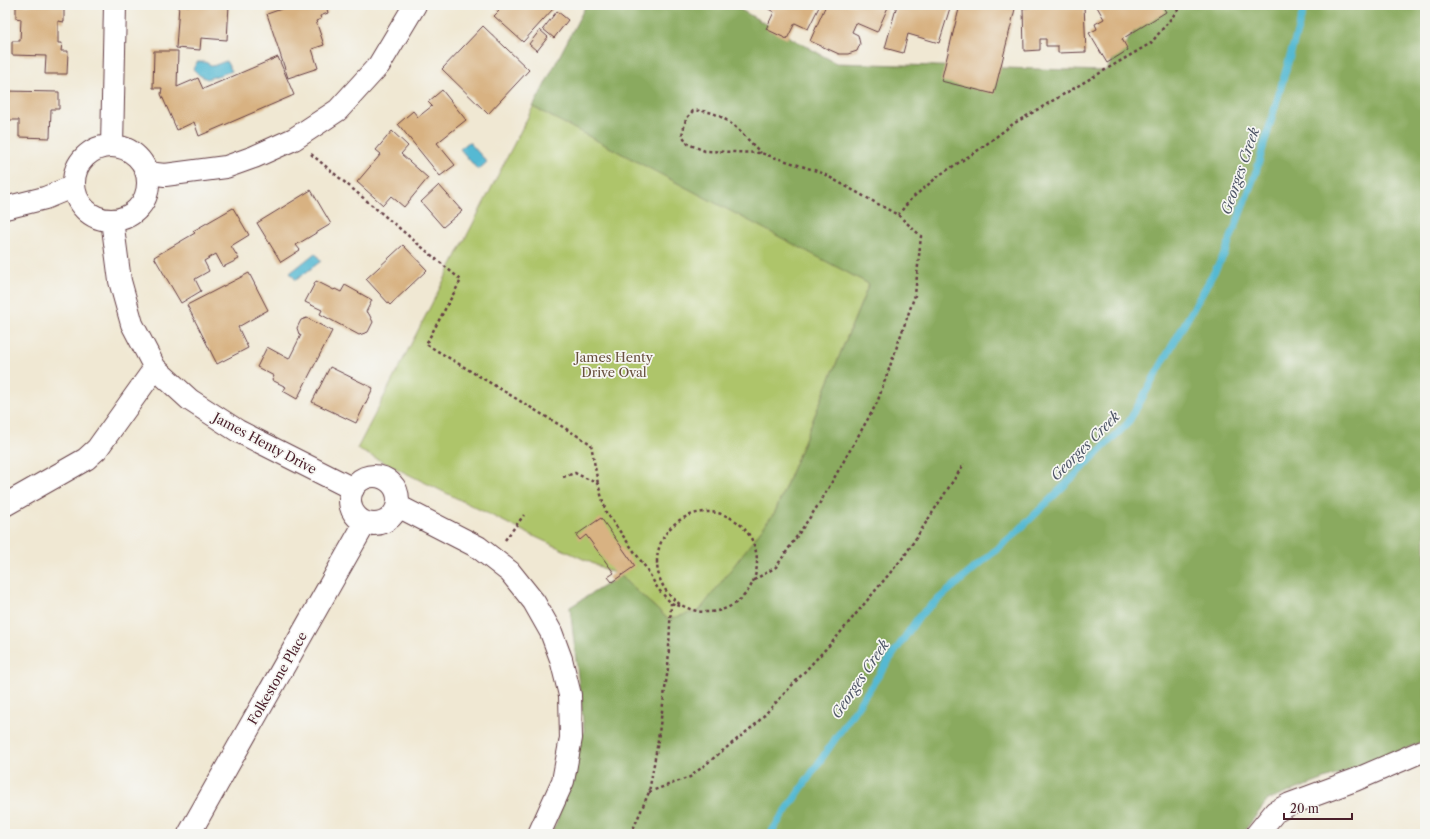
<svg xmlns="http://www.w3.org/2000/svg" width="1430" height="839" font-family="'Libre Caslon Text',serif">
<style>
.green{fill:#aec56b;stroke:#7c724b}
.forest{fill:#8aaa5f;stroke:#6a6445}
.water{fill:#55b9d3;stroke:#506c7f}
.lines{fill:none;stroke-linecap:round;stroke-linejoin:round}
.stream{stroke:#55b9d3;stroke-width:7}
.building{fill:#d8b282}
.minor-casing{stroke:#633d44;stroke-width:24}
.path{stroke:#633d44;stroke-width:2.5;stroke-dasharray:3 3;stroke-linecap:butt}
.minor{stroke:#fff;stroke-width:22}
.labels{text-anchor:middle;stroke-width:3.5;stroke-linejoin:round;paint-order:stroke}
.park-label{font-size:13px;fill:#68513e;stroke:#f6f6f2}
.street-label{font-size:13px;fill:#4a1f2b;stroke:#f6f6f2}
.water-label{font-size:14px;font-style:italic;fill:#4e5566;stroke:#f6f6f2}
</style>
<rect width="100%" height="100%" fill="#f6f6f2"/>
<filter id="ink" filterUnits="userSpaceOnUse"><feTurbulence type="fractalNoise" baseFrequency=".025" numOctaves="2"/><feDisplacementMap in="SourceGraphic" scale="8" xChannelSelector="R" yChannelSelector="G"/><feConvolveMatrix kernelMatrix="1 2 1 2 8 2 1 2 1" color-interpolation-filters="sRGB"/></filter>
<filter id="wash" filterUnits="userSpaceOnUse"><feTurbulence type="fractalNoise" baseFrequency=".012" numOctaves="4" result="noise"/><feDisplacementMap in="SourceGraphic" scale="16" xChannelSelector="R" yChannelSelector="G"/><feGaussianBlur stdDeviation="0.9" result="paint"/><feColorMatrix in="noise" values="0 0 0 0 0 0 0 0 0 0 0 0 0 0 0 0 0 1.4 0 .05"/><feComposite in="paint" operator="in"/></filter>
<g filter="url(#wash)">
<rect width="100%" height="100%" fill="#f0e8d3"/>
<path class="green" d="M533,107l29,15 2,-2 305,164 -94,228 -26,34 3,8 -53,58 -31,7 -48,-43 -91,-42 -172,-85z"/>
<path class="forest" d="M586,5h146l104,58 269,8 49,-66h271v735l-22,10 -135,50 -26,34h-692l6,-10 28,-94 -14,-123 50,-31 48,43 31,-8 76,-99 94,-228 -336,-177z"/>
<path class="water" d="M226,61l6,10 -25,8 -8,-4 -6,-6 4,-7h8l8,4z
M469,142l18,20 -9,8 -18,-21z
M315,253l6,8 -25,19 -6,-7z"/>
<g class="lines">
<path class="stream" d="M770,834l150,-219 98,-84 110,-108 97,-170 31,-81 49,-167"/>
</g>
<g id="blocks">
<path class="building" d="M16,5h48v17l-6,-1v22h4l-1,8h7l-1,23h-22l1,-18 -34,-1v-14h8l1,-22 -5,-1z
M179,5l14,1v-1h36l-2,35 -26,-2 -1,12 -24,-2z
M290,5h36l2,8 -8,3 1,3 -5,2 8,24 -12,4 6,19 -30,10 -21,-64 23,-8z
M493,5h56l4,4 -30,33 -29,-26 5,-5z
M761,5h59l-12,24 -13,-6 -8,16 -21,-10 8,-17z
M826,5h63l-12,27 -21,-9 -4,9 6,3 2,9 -3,7 -9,3h-9l-29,-13z
M897,5h44l9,3 -11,35 -31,-9 -5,19 -18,-5z
M960,5h15l14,3v-3h27l-22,89 -53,-13z
M1038,5h46l2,47 -28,1v-7h-12v-7h-6v11l-16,1 -1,-43 15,-1z
M1096,5h66l4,7 -44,27 6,11 -21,13 -18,-30 8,-4 -2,-5 9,-5z
M557,11l11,9 -14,18 -11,-9z
M483,26l46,44 -41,44 -46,-45z
M540,30l8,7 -11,14 -8,-7z
M154,51h24l-1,36 21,-9 5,11 75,-32 16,38 -95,41 -5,-14 -17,8 -16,-36 1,-6h-9z
M442,90l24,30 -29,23 18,22 -15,11 -42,-52 15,-13 5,6 14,-11 -4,-4z
M5,91l54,1v17h-8l-1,29 -31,-1v-17h-11v6l-3,4z
M392,131l16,15 -7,8 27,24 -24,29 -13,-11 -8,9 -26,-23 24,-28 -5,-4z
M439,185l23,26 -19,16 -22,-25z
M311,190l20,34 -35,21 4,5 -19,12 -24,-39z
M233,208l16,27 -18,11 8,13 -16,8 -7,-13 -12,7 5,10 -14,8 6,12 -20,12 -27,-46 41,-24 -2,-2z
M403,245l24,25 -37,35 -24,-26z
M249,273l19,37 -30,17 10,21 -31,16 -30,-59z
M316,281l18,9 1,-1 6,3 4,-7 27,15 -6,12 3,2 4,8 -5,10 -9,3 -39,-21 2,-4 -17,-8z
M307,318l25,13 -35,68 -14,-8 3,-4 -14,-7 2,-4 -17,-9 10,-20 22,12 12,-24 -2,-1 -2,-6 4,-8z
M330,367l43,21 -17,35 -44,-21z
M601,518l34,48 -23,16 -4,-5 6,-4 -28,-38 -6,5 -4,-5z"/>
</g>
</g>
<g filter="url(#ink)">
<use href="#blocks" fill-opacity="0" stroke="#633d44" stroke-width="1"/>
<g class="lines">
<defs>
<path id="minor" d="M112,146l3,-141
M74 183a37 37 0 1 1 74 0a37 37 0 1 1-74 0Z
M147,173l18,2 61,-8 28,-10 40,-18 44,-29 41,-45 36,-60
M5,208l40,-10 29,-12
M112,220l8,61 12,43 23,44 35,32 48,31 115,58
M350 500a24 24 0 1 1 48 0a24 24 0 1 1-48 0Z
M5,505l81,-46 11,-10 58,-81
M398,506l80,41 32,25 24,30 17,30 10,27 9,36 1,43 -8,43 -24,53
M189,834l176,-311
M1257,834l18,-22 15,-8 65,-24 70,-30"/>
</defs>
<use href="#minor" class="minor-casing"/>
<path class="path" d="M311,154l150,126 -35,64 165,100 7,40
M898,215l13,-16 30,-25 39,-25 33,-25 138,-81 31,-38
M563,477l12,-4 23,11 8,28 40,56 12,21 13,14 12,4
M657 562a50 50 0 1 1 100 0a50 50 0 1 1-100 0Z
M505,540l19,-25
M754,580l22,-13 45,-66 56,-98 38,-108 6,-59 -23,-21 -78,-43 -59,-19 -56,-2 -17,-7 -6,-9 4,-16 7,-8c30,-3 48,22 68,42
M649,792l41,-15 66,-53 79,-85 70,-84 59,-91
M631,834l18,-42 8,-45 11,-79 3,-65"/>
<use href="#minor" class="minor"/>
</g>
</g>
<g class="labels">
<g class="park-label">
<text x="614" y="362">James Henty<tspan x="614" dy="15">Drive Oval</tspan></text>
</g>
<g class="street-label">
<text transform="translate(265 443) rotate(28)" y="5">James Henty Drive</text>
<text transform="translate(277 678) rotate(-60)" y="5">Folkestone Place</text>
</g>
<g class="water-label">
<text transform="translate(1240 171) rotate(-71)" y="5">Georges Creek</text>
<text transform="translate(1085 446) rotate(-45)" y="5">Georges Creek</text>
<text transform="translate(860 679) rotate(-56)" y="5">Georges Creek</text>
</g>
</g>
<rect width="1430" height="839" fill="none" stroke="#f6f6f2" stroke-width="20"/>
<path d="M1284 813v6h68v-6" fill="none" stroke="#4a1f2b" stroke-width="2"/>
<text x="1290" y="813" font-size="12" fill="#4a1f2b" stroke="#f6f6f2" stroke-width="3" paint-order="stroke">20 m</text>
</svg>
